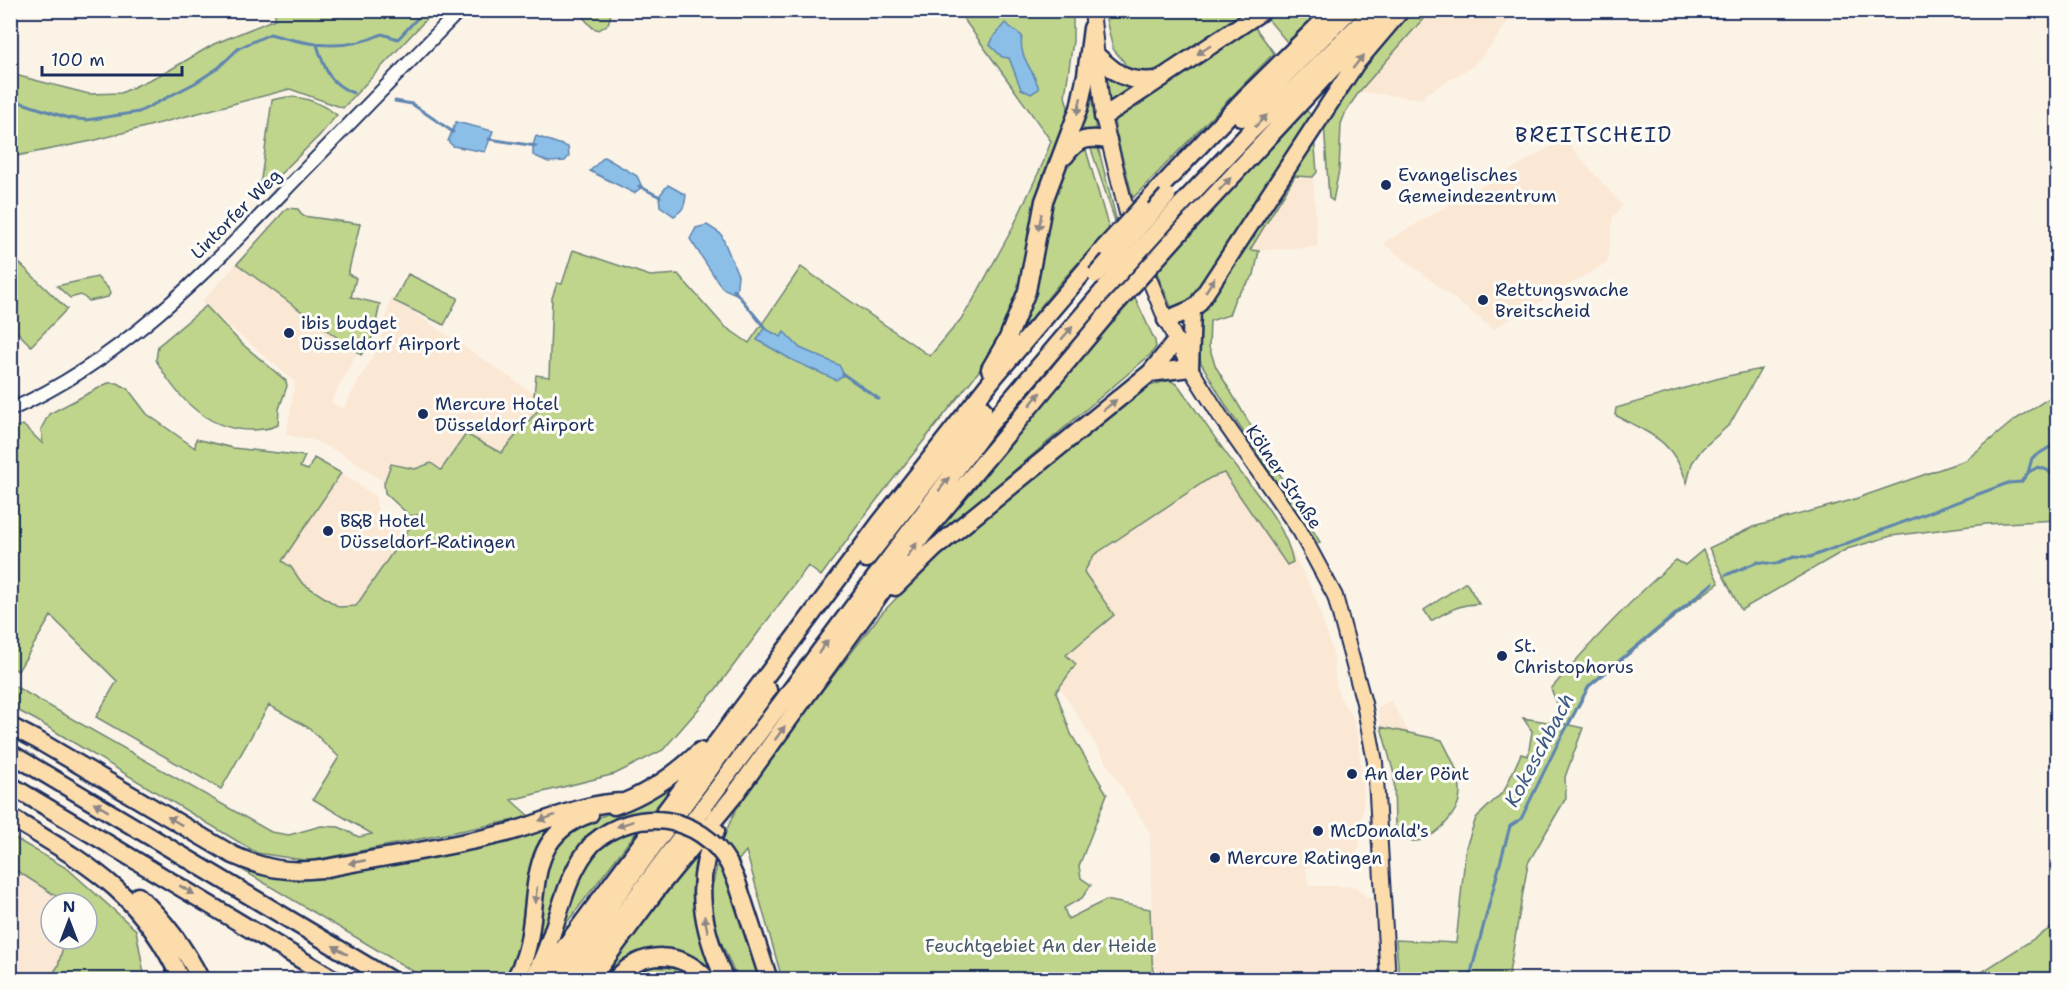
<svg xmlns="http://www.w3.org/2000/svg" width="2068" height="990" font-family="'Shantell Sans',sans-serif">
<style>
.built{fill:#fae8d4}
.green{fill:#bfd58b;stroke:#6d8274;stroke-width:1.5}
.water{fill:#8bbfe7;stroke:#5e85b0;stroke-width:1.5}
.lines{fill:none;stroke-linecap:round;stroke-linejoin:round}
.stream{stroke:#5e85b0;stroke-width:3}
.secondary-casing{stroke:#1b2f5e;stroke-width:16}
.primary-casing{stroke:#1b2f5e;stroke-width:18}
.motorway-casing{stroke:#1b2f5e;stroke-width:21}
.secondary{stroke:#fdfcf7;stroke-width:12}
.primary{stroke:#fddcac;stroke-width:14}
.motorway{stroke:#fddcac;stroke-width:16}
.motorway-bridge-casing{stroke:#1b2f5e;stroke-width:21;stroke-linecap:butt}
.motorway-bridge{stroke:#fddcac;stroke-width:16}
.oneway{fill:#8c8685}
.poi-dot{fill:#1b2f5e;stroke:#fdfcf7;stroke-width:2}
.labels{text-anchor:middle;stroke-width:6;stroke-linejoin:round;paint-order:stroke}
.poi-label{font-size:18px;fill:#1b2f5e;stroke:#fdfcf7;text-anchor:start}
.street-label{font-size:18px;fill:#1b2f5e;stroke:#fdfcf7}
.park-label{font-size:18px;fill:#445869;stroke:#fdfcf7}
.water-label{font-size:20px;font-style:italic;fill:#3d5a87;stroke:#fdfcf7}
.quarter-label{font-size:21px;letter-spacing:1.5px;fill:#1b2f5e;stroke:#fdfcf7}
</style>
<rect width="100%" height="100%" fill="#fcf3e7"/>
<filter id="ink" filterUnits="userSpaceOnUse"><feTurbulence type="fractalNoise" baseFrequency=".0167" numOctaves="2"/><feDisplacementMap in="SourceGraphic" scale="12" xChannelSelector="R" yChannelSelector="G"/><feConvolveMatrix kernelMatrix="1 2 1 2 8 2 1 2 1" color-interpolation-filters="sRGB"/></filter>
<g filter="url(#ink)">
<path class="built" d="M1430,11h85l-22,33 -20,22 -47,28 -3,5 -64,-7z
M1564,139l59,67 -10,11 -5,45 -58,34 -57,33 -110,-86z
M1307,153l6,24 5,70 -68,4z
M237,264l120,89 -26,49 12,7 37,-66 11,-46 163,110 -89,130 -124,-84 -29,-13 -26,-5 9,-53 -94,-80z
M341,473l34,23 5,24 25,15 -49,71 -17,1 -37,-24 -11,-16 -9,-6z
M1224,473l61,65 30,58 19,60 1,22 4,18 14,21 5,19 6,56 -4,53 -3,8 -6,4 -45,11 2,18h42l7,2 10,10 6,-1 6,82h-226l-3,-146 -90,-146 16,-23 -11,-8 49,-41 -30,-43 10,-17 116,-77z
M1391,700l18,33 -28,-6 -4,-19z
M10,867l57,36h-16v36h14l-7,27 -9,13h-38z"/>
<path class="green" d="M1243,10l1,2c-35,26 -69,59 -114,63l-6,-13 -11,-13 -9,-38z
M275,11h159l-91,97 -53,-19 -198,52 -81,16v-82h4l74,19 32,-1 47,-22 46,-27 61,-25z
M577,11h35l-4,13 -9,6 -6,-2z
M958,11h115v30l-8,55 6,23 -60,199 -25,44 -114,144 -51,70 -13,-10 -92,123 -53,61 -48,24 -104,26 19,17 -220,44 -53,-8 -221,-133 -25,-13v-23l260,148 18,3 32,-9 18,1 20,10 13,-3 -59,-35 26,-42 -30,-29 -40,-23 -48,84 -125,-72 21,-36 -66,-65 -33,55 -7,-4v-239l12,-3 20,19 -2,-15 8,-15 59,-31h10l10,6 19,25 48,34 1,-9 37,9 72,8 -5,11 8,3 6,-12 27,15 -59,88 9,6 11,16 37,24 17,-1 62,-91 -8,1 -25,-23 -1,-10 7,-19 24,5 16,-6 10,7 25,-36 35,19 44,-51 -11,-7 2,-20 13,2 3,-79 5,-15 5,1 11,-34 77,26 28,-2 46,52 25,17 52,-76 129,89 31,-37 11,-17 39,-71 32,-68 8,-22z
M1275,11h45l-33,31 -21,-25z
M1411,11h19l-71,81 -13,19 -5,13 -2,46 -6,31 -4,-3 -5,-75 34,-52z
M1254,26l20,27 -141,145 -16,-61 -4,-22z
M1105,68l40,17 -34,23z
M1089,76l7,57 -11,-2 -6,-9z
M287,97c19,-1 35,7 50,18l-18,21 -63,62 5,-19 11,-79z
M1304,108l7,7 -26,45 -93,141 -20,8 -17,-41z
M1314,136l3,36 -4,5 -18,-1 -45,74 9,1 -5,24 -19,23 -6,17 -19,6 -1,26 7,20 104,175 -3,1 -89,-134 -27,-46 -6,-27 4,-23z
M1084,143l25,86 -51,56 -40,50 -2,-1 32,-126 21,-51z
M1089,143l9,4 18,71 -1,3z
M287,208l11,1 5,7 57,8 -12,50 8,4 -5,19 29,7 -7,32 -12,19 -124,-91z
M11,255l56,54 -36,37 -20,-20z
M408,274l50,24 -14,27 -50,-24z
M97,277l11,11 2,5 -2,4 -19,4 -8,-6 -11,3 -13,-12z
M1132,291l23,50 1,6 -6,8 -133,113 -108,98 27,-38z
M206,306l35,37 45,38 1,5 -8,23 -1,16c-8,4 -14,4 -23,5 -46,2 -78,-32 -99,-70l2,-14z
M1761,369l-31,55 -28,25 -10,14 -5,20c-14,-43 -35,-48 -72,-68l1,-7 107,-31z
M1169,380l9,5c18,25 35,51 53,75 23,31 55,64 62,102l-6,3 -63,-92 -14,5 -116,77 -10,17 30,43 -48,40 10,9 -20,28 15,42 36,60 -28,72 2,12 10,7 -9,13 -18,10 4,11 38,-19 44,9 3,70h-371l-36,-128 -9,11 -15,-22 15,-33 25,-38 119,-155 55,-57 214,-171z
M2057,393v127l-71,4 -95,12 -44,13 -106,61 -32,-62 44,-21 99,-27 114,-40 47,-39z
M1703,550l16,33 -26,19 -104,85 -20,38 14,3 -18,49 1,21 -38,65 -20,116h-109l-3,-39 60,3 10,-96 10,-29 28,-27 17,-37 7,2 4,-25 -9,-13 43,7 -15,-36c39,-46 80,-89 125,-129l9,5z
M1466,582l13,22c-19,-1 -32,8 -48,17l-7,-11z
M1381,727l61,13c9,18 19,34 18,54 -1,26 -46,67 -65,36l-1,-56z
M11,735l259,138 277,-46 1,5c-24,26 -19,75 -24,109 -3,13 -12,26 -17,38h-81l-352,-209z
M675,781l3,2 -26,28 -18,2 -18,6 -27,17 -54,132 -7,11 -7,1 27,-121 15,-24 34,-17 34,-13z
M641,826l-76,99 2,3 -7,8 14,-58 30,-37z
M11,836l57,33 68,61 9,49h-96l9,-13 7,-27h22v-36h-20l-56,-36z
M696,855l-4,38 6,35 21,51 -12,-11 -23,-15 -29,-4 -29,9 -23,18z
M718,862l14,24 30,93h-25l-23,-54 -3,-34z
M2057,924v55h-86z
M649,967l28,1 18,11 -68,1z"/>
<path class="water" d="M1005,23l17,13c-4,22 11,31 17,53l-8,5 -10,-5 -12,-31 -7,-1 -12,-12 4,-9z
M456,122l37,9 -8,21 -32,-6 -5,-5z
M536,136l32,11 1,9 -4,5 -17,1 -15,-7v-10z
M604,157l33,19 5,11 -8,6 -44,-22z
M668,185l18,10c-1,10 -2,15 -12,21l-14,-10 -1,-10z
M707,225l14,9 17,41 -2,19 -14,-6 -32,-49 6,-11z
M764,328l17,9 3,-5 16,16 39,17 5,10 -8,5 -44,-20 -35,-20z"/>
<g class="lines">
<path class="stream" d="M317,45c8,25 12,38 36,48
M10,99l58,19 19,2 52,-8 56,-29 23,-15 21,-20 31,-14c39,11 74,18 112,0l16,5 27,-29
M395,101l17,3 41,28
M489,139l47,7
M639,186l21,11
M734,290l32,39
M843,374l36,25
M2029,472l9,-5 9,3 11,10
M1726,575l32,-13 17,2 19,-8 16,1 198,-74 13,-1 7,-9 4,-15 26,-16
M1469,980l41,-154 11,-7 35,-72 33,-61 124,-103"/>
<defs>
<path id="secondary" d="M10,410c113,-50 195,-137 279,-224 57,-59 114,-117 171,-176"/>
<path id="primary" d="M1092,10l11,107 28,112
M1142,261l24,59 24,48 32,51 78,112 35,65 29,107 11,59 13,218"/>
<path id="motorway" d="M1095,54c22,20 31,29 62,26
M1103,117l161,-107
M1242,118l108,-108
M1065,156c13,-18 22,-19 43,-16
M1141,208l104,-110 89,-88
M1177,209l73,-77 124,-122
M1185,227l172,-185 23,-19
M1166,320l26,-11 6,-5 158,-241 45,-53
M990,369l18,-31 19,-47 17,-90 35,-93 7,-33 6,-47
M1150,373l40,-5 2,-59
M866,559l117,-150
M895,587l40,-39 215,-175 26,-32
M10,726l29,15 194,114c32,14 54,18 89,14 61,-12 123,-21 184,-36 41,-11 74,-30 118,-31
M10,753l381,227
M10,785l325,195
M614,806c34,-12 60,-30 86,-55
M10,817c79,48 131,75 171,163
M716,831c-24,51 -14,98 9,149
M729,864l8,18 32,98
M654,893l79,-96 189,-261 191,-229
M138,896c26,24 47,52 63,84
M537,970c22,-41 24,-91 56,-127
M514,980c37,-59 -4,-139 76,-166
M540,980l339,-456 116,-148 110,-129
M555,980l213,-290
M574,980l416,-556 113,-133
M590,980l71,-96
M615,980c27,-31 66,-30 93,0"/>
</defs>
<use href="#secondary" class="secondary-casing"/>
<use href="#primary" class="primary-casing"/>
<use href="#motorway" class="motorway-casing"/>
<use href="#secondary" class="secondary"/>
<use href="#primary" class="primary"/>
<use href="#motorway" class="motorway"/>
<defs>
<path id="motorway-bridge" d="M1105,247l36,-39
M1096,275l71,-79
M1103,291l74,-82
M1113,307l72,-80
M593,843c43,-37 107,-29 136,21"/>
</defs>
<use href="#motorway-bridge" class="motorway-bridge-casing"/>
<use href="#motorway-bridge" class="motorway-bridge"/>
</g>
<defs><path id="oneway-solid" d="M-6-.8H1V-3.2L6.5 0L1 3.2V.8H-6Z" transform="scale(1.5)"/></defs>
<g class="oneway">
<use href="#oneway-solid" transform="translate(1204 50) rotate(147)"/>
<use href="#oneway-solid" transform="translate(1358 62) rotate(-52)"/>
<use href="#oneway-solid" transform="translate(1079 106) rotate(103)"/>
<use href="#oneway-solid" transform="translate(1261 121) rotate(-45)"/>
<use href="#oneway-solid" transform="translate(1225 184) rotate(-47)"/>
<use href="#oneway-solid" transform="translate(1040 222) rotate(100)"/>
<use href="#oneway-solid" transform="translate(1210 285) rotate(-57)"/>
<use href="#oneway-solid" transform="translate(1067 333) rotate(-49)"/>
<use href="#oneway-solid" transform="translate(1035 399) rotate(-50)"/>
<use href="#oneway-solid" transform="translate(1110 405) rotate(-39)"/>
<use href="#oneway-solid" transform="translate(944 484) rotate(-53)"/>
<use href="#oneway-solid" transform="translate(912 550) rotate(-55)"/>
<use href="#oneway-solid" transform="translate(823 647) rotate(-54)"/>
<use href="#oneway-solid" transform="translate(780 733) rotate(-54)"/>
<use href="#oneway-solid" transform="translate(101 807) rotate(-149)"/>
<use href="#oneway-solid" transform="translate(547 818) rotate(160)"/>
<use href="#oneway-solid" transform="translate(175 821) rotate(-149)"/>
<use href="#oneway-solid" transform="translate(625 824) rotate(161)"/>
<use href="#oneway-solid" transform="translate(357 862) rotate(169)"/>
<use href="#oneway-solid" transform="translate(187 890) rotate(31)"/>
<use href="#oneway-solid" transform="translate(536 895) rotate(97)"/>
<use href="#oneway-solid" transform="translate(706 924) rotate(-102)"/>
<use href="#oneway-solid" transform="translate(340 950) rotate(-149)"/>
</g>
</g>
<g class="poi-dot">
<circle cx="1386" cy="185" r="6"/>
<circle cx="1483" cy="300" r="6"/>
<circle cx="289" cy="333" r="6"/>
<circle cx="423" cy="414" r="6"/>
<circle cx="328" cy="531" r="6"/>
<circle cx="1502" cy="656" r="6"/>
<circle cx="1352" cy="774" r="6"/>
<circle cx="1318" cy="831" r="6"/>
<circle cx="1215" cy="858" r="6"/>
</g>
<g class="labels">
<g class="poi-label">
<text x="1398" y="181">Evangelisches<tspan x="1398" dy="21">Gemeindezentrum</tspan></text>
<text x="1495" y="296">Rettungswache<tspan x="1495" dy="21">Breitscheid</tspan></text>
<text x="301" y="329">ibis budget<tspan x="301" dy="21">Düsseldorf Airport</tspan></text>
<text x="435" y="410">Mercure Hotel<tspan x="435" dy="21">Düsseldorf Airport</tspan></text>
<text x="340" y="527">B&amp;B Hotel<tspan x="340" dy="21">Düsseldorf-Ratingen</tspan></text>
<text x="1514" y="652">St.<tspan x="1514" dy="21">Christophorus</tspan></text>
<text x="1364" y="780">An der Pönt</text>
<text x="1330" y="837">McDonald's</text>
<text x="1227" y="864">Mercure Ratingen</text>
</g>
<g class="street-label">
<text transform="translate(236 214) rotate(-45)" y="6">Lintorfer Weg</text>
<text transform="translate(1284 477) rotate(56)" y="6">Kölner Straße</text>
</g>
<g class="park-label">
<text x="1041" y="952">Feuchtgebiet An der Heide</text>
</g>
<g class="water-label">
<text transform="translate(1539 750) rotate(-62)" y="7">Kokeschbach</text>
</g>
<g class="quarter-label">
<text x="1594" y="142">BREITSCHEID</text>
</g>
</g>
<rect width="2068" height="990" fill="none" stroke="#fdfcf7" stroke-width="36"/>
<rect x="18" y="18" width="2032" height="954" fill="none" stroke="#1b2f5e" stroke-width="2" filter="url(#ink)"/>
<g transform="translate(69 921)"><circle r="28" fill="#fdfcf7" stroke="#a3aaba" stroke-width="1.5"/>
<path d="M0-4.5L10 22L0 15L-10 22Z" fill="#1b2f5e"/>
<text y="-9" font-size="16" font-weight="bold" text-anchor="middle" fill="#1b2f5e">N</text>
</g>
<path d="M42 66v9h140v-9" fill="none" stroke="#1b2f5e" stroke-width="3"/>
<text x="51" y="66" font-size="18" fill="#1b2f5e" stroke="#fdfcf7" stroke-width="4.5" paint-order="stroke">100 m</text>
</svg>
